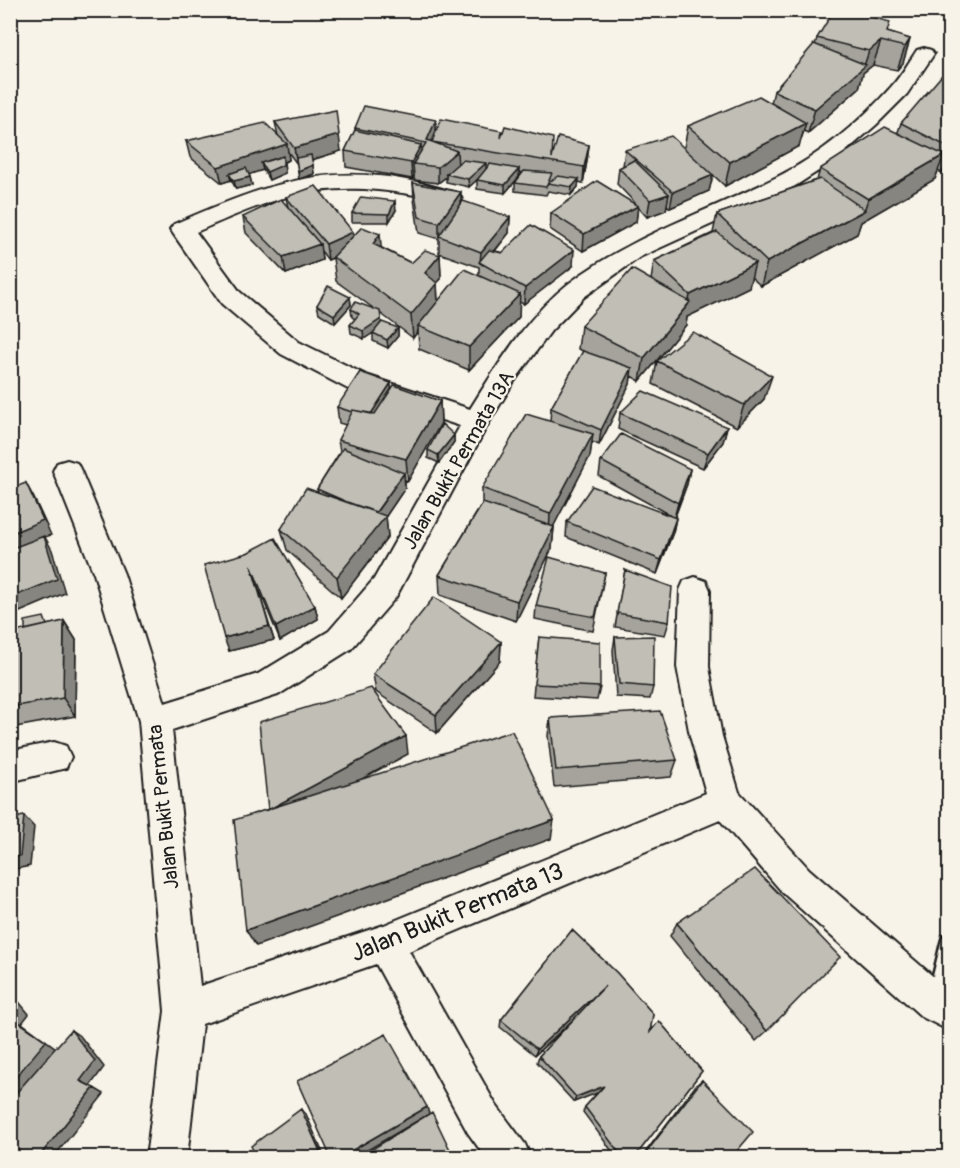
<svg xmlns="http://www.w3.org/2000/svg" width="960" height="1168" font-family="Pangolin,sans-serif">
<style>
.lines{fill:none;stroke-linecap:round;stroke-linejoin:round}
.lane-casing{stroke:#1c1c1c;stroke-width:5}
.street-casing{stroke:#1c1c1c;stroke-width:4}
.lane{fill:#f7f3e8;fill-rule:evenodd}
.street{fill:#f7f3e8;fill-rule:evenodd}
.wall{fill:#a5a39c;stroke:#1c1c1c;stroke-width:1.5}
.shaded-wall{fill:#86857f;stroke:#1c1c1c;stroke-width:1.5}
.building{fill:#c0beb5;stroke:#1c1c1c;stroke-width:1.5}
.labels{text-anchor:middle;stroke-width:4.5;stroke-linejoin:round;paint-order:stroke}
.street-label{font-size:20px;fill:#1c1c1c;stroke:#f7f3e8}
.near-street-label{font-size:24px;fill:#1c1c1c;stroke:#f7f3e8}
</style>
<rect width="100%" height="100%" fill="#f7f3e8"/>
<filter id="ink" filterUnits="userSpaceOnUse"><feTurbulence type="fractalNoise" baseFrequency=".0167" numOctaves="2"/><feDisplacementMap in="SourceGraphic" scale="12" xChannelSelector="R" yChannelSelector="G"/><feConvolveMatrix kernelMatrix="1 2 1 2 8 2 1 2 1" color-interpolation-filters="sRGB"/></filter>
<g filter="url(#ink)">
<g class="lines">
<defs>
<path id="lane" d="M950,934v50l-7,24 -7,2 -7,-2 -2,-7 14,-58 2,-7z"/>
<path id="street" d="M924,48l7,2 3,4 -27,40 -31,31 -39,34 -42,27 -155,71 -56,40 -33,34 -38,52 -26,43 -91,171 -45,52 -73,46 -106,35 28,256 184,-61 322,-132 -16,-57 -13,-69 3,-77 4,-9 11,-4 11,4 4,9 -1,77 13,69 17,56 70,77 141,122v40l-28,-14 -139,-124 -63,-73 -311,131 87,154 29,39 6,14h-45l-18,-25 -92,-169 -174,60 -15,134h-41l19,-147 -26,-290 -45,-147 -41,-103 4,-8 10,-3 10,3 4,8 43,103 41,129 93,-29 71,-43 45,-52 86,-153 -112,-37 -67,-35 -59,-50 -52,-75 4,-5c106,-46 170,-68 285,-30l3,5 -3,5c-15,4 -30,-5 -44,-9 -12,-2 -25,-4 -37,-5 -72,-7 -118,14 -182,42l44,60 59,50 67,33 104,34c27,-43 57,-93 98,-125 63,-48 139,-72 209,-107 42,-21 83,-55 114,-90 10,-11 18,-25 26,-37z
M54,742l12,4 5,11 -5,11 -56,14v-31z"/>
</defs>
<use href="#lane" class="lane-casing"/>
<use href="#street" class="street-casing"/>
<use href="#lane" class="lane"/>
<use href="#street" class="street"/>
</g>
<path class="wall" d="M887,32l23,7 -7,24 -6,7 -24,-5 -10,8 -4,15 -51,45 -4,-2 -5,15 -74,40 -12,-11 -4,16 -39,17 -3,-3 -1,5 -19,7 -9,-10 -2,15 -53,29 -33,-22 1,-16 85,-9 -19,-20 2,-16 4,-2 2,-16 59,-2 4,-22 83,-23 3,-12 41,-46 2,-7z
M950,68v98l-8,7 -4,-2 -3,8 -74,43 -4,12 -96,52 -10,-9 -2,10 -62,30 -1,8 -46,56 -9,-5 -1,8 -31,61 -7,-3 -2,14 -37,71h1l-2,21 -36,73 -76,-26 -1,-20 43,-71v-16l68,-67 1,-13 32,-57 -5,-2 3,-23 70,-46 3,-19 59,-28 4,-19 100,-34 3,-11 78,-37 3,-9 46,-47z
M275,122l66,29 -29,9 2,14 -15,5 -2,-15 -9,-12 1,8 -5,2 1,11 -16,7 -6,-10 -14,4 3,11 -16,4 -5,-9 -9,3 -32,-26 -4,-16 92,-5z
M355,128l81,3 66,5 50,22 37,-13 -2,16 -4,22 -5,-1v5l-7,8 -23,-4 -2,4 -31,-4v-8l7,-10 -3,-1v5l-14,16 -28,-4v-9l3,-3 -11,10 -23,-5v-5l-8,6 -24,-3v-4l-2,3 -66,-12 -1,-16 10,-21z
M413,183l48,21 49,13 -1,16 -14,18 78,15 -49,38 -5,-2v15l-50,53 -50,-21 -1,-18 -5,7 -33,-25 1,11 17,4v8l-10,12 -15,-7v-8l-9,6 -13,-6 -1,-8 5,-6 -3,-2 -1,-8 22,-1 -37,-27 -3,-23 -5,2 -7,-9 1,9 -36,14 -40,-41 -3,-16 45,-9 -2,-11 67,35 1,4 28,12 29,15 29,-8 1,24 -4,4 1,19 41,-26v-9l-40,-14v-14l-20,-6 -5,-34z
M396,210l-7,12h-37v-9z
M350,297l1,8 -16,18 -16,-10 -2,-8z
M657,361l107,38 -27,28 -84,-43z
M392,389l48,12 1,22 -33,58 -3,-1v8l-19,28 2,21 -47,61 -54,-48 -6,-21 37,-37 -1,-3 23,-37 -2,-12 8,-15 -7,-2 -2,-16z
M620,413l107,14 -4,15 -20,26 -85,-39z
M454,435v7l-15,21 -11,-5v-8z
M601,461l89,8 -3,15 -12,33 1,1 -3,14 -16,42 -91,-37 1,-15 101,-8 -69,-38z
M247,553l68,53 3,13 -38,22 -25,-62 19,61 -45,11z
M625,570l44,52 -4,13 -50,-8z
M605,573l-12,58 -58,-12 1,-13z
M64,621l12,19 -1,76 -65,12v-95z
M539,637l61,50 -3,13 -64,-4z
M615,637l38,50 -3,12 -34,-2 -3,-47z
M501,642l-1,19 -63,72 -61,-41 -3,-18z
M550,718l127,42 -6,17 -117,10 -6,-51z
M677,923l90,108 -11,10 -86,-105z
M572,930l45,43 36,41 -3,18 9,-11 43,50 -68,87h-17l-34,-46 2,-5 13,-15 -24,10 -37,-40 2,-6 31,-33 -35,32 -35,-28 1,-7z
M702,1080l29,78h-90l55,-73z"/>
<path class="shaded-wall" d="M910,39l-7,24 -6,7 8,-23z
M881,41l-8,24 -10,8 -4,15 -51,45 7,-24 49,-43 5,-15z
M436,120v16l-2,6 -7,-2z
M806,123l-7,23 -74,40 5,-24z
M339,135l2,16 -44,13 -3,-16z
M287,144l2,16 -5,2 1,11 -16,7 -2,-8 -6,-9 2,7 -30,10 -4,-6 2,6 -9,3 -4,-16z
M421,145l1,16 -9,3 1,12 -2,3 -1,-16z
M589,145l-2,16 -4,22 1,-16z
M457,151l1,17 -12,6v3l-8,6v-16z
M950,154v12l-8,7z
M944,155l-9,24 -74,43 -4,12 -96,52 6,-24 97,-51 4,-12z
M486,163v9l-17,15 -1,-8z
M313,165l1,9 -15,5 -1,-8z
M519,169v8l-14,16v-8z
M713,175l-4,16 -39,17 3,-16z
M250,177l2,8 -16,4 -2,-8z
M579,179l-1,8 -7,8 1,-8z
M461,192v16l-22,29v-14z
M669,194l-3,16 -19,7 3,-17z
M395,201l1,9 -7,12v-8z
M638,206l-2,16 -53,29 1,-17z
M510,217l-1,16 -26,32 -3,-2 1,-11z
M353,232l2,16 -27,12 -2,-16z
M380,234l2,23 -9,-13z
M320,244l2,16 -36,14 -3,-17z
M574,250l-1,16 -49,38 1,-16z
M440,255l1,24 -4,4 1,23 -20,20v5l-5,7 -2,-23 14,-42z
M755,263l-6,24 -62,30 -1,8 -46,56 4,-23 44,-53 2,-10z
M520,294l-1,23 -50,53v-23z
M350,297l1,8 -16,18 -1,-8z
M381,319l1,8 -18,12 -1,-8z
M398,328v8l-10,12 -1,-8z
M632,368l-2,16 -31,61 2,-15z
M772,376l-8,23 -27,28 7,-22z
M391,383l1,16 -21,33 -2,-15z
M440,401l1,22 -33,58 -2,-22z
M727,427l-4,15 -20,26 5,-15z
M593,434l-3,22 -41,79 1,-21z
M454,435v7l-15,21 -1,-8z
M690,469l-3,15 -13,34 4,-15z
M404,473l1,15 -19,28 2,21 -47,61 -4,-21 38,-63z
M26,483l8,15 17,37 -6,2 7,13 13,43 -55,23v-82z
M676,518l-3,14 -16,42 4,-14z
M554,527l-2,21 -36,73 1,-20z
M315,606l3,13 -38,22 -4,-14z
M64,621l12,19 -1,76 -12,-18z
M269,626l5,14 -45,11 -5,-13z
M501,642l-1,19 -63,72 -1,-18z
M406,736l2,18 -133,72 -7,-16z
M24,816l10,11 -4,39 -20,4v-12z
M554,820l-3,19 -295,107 -10,-16z
M605,986l-3,7 -67,62 2,-6z
M10,991l19,23 -7,9 34,25 -46,56z
M71,1030l10,7 23,30 -14,19 -10,-5z
M604,1086l-4,6 -26,10 2,-5z
M94,1088l10,6 -51,64h-15z
M427,1107l2,7 -75,44h-15z
M301,1109l5,5 19,44h-2z"/>
<path class="building" d="M834,10h10l46,12 -3,10 23,7 -5,8 -24,-6 -12,10 -52,-13z
M814,44l52,21 -51,44 -41,-18z
M943,74l7,3v71l-49,-25z
M759,96l47,27 -76,39 -42,-36z
M364,106l72,14 -9,20 30,11 -19,16 -25,-3 13,-21 -71,-15z
M336,110l3,25 -45,13 -19,-26z
M441,119l61,12 -1,7 4,-12 48,12 -1,20 6,-21 31,8 -5,22 -152,-25z
M265,123l22,21 -69,23 -32,-26z
M885,127l59,28 -76,44 -48,-30z
M355,130l66,15 -10,18 -66,-12z
M671,136l42,39 -40,17 -48,-42z
M311,155l2,10 -15,6 -2,-13z
M283,156v9l-16,7 -6,-9z
M462,160l24,3 -18,16 -22,-5z
M634,160l35,34 -19,6 -31,-32z
M490,164l29,5 -14,16 -28,-5z
M246,168l4,9 -16,4 -5,-7z
M524,171l28,2 -4,10 10,-7 21,3 -7,8 -24,-4 -2,4 -31,-4z
M820,179l45,31 -98,52 -50,-48z
M597,181l41,25 -54,28 -33,-21z
M413,183l48,9 -22,31 -20,-6z
M316,186l37,46 -27,12 -40,-47z
M361,197l34,4 -6,13 -37,-1z
M281,199l39,45 -37,13 -40,-40z
M463,201l47,16 -29,35 -42,-16z
M531,225l43,25 -49,38 -46,-26 10,-12 13,3z
M362,227l18,7 -7,10 38,19 14,-13 15,5 -15,18 12,10 -26,32 -78,-58z
M717,232l38,31 -65,32 -36,-34z
M464,269l56,25 -51,53 -51,-21z
M632,269l58,33 -46,56 -63,-32z
M328,286l22,11 -16,18 -17,-10z
M355,302l25,9 1,8 -18,12 -13,-6 9,-11 -8,-5z
M382,322l16,6 -11,12 -14,-7z
M693,332l79,44 -28,29 -87,-44z
M583,351l49,17 -31,62 -50,-22z
M360,372l31,11 -20,31 -18,-4 -1,2 -15,-5z
M394,385l46,16 -34,58 -68,-19 15,-30 22,4z
M643,391l84,36 -19,26 -88,-40z
M526,414l67,20 -43,80 -68,-26z
M442,424l12,11 -16,20 -10,-5z
M621,434l69,35 -12,34 -77,-42z
M343,448l61,25 -28,39 -29,-10 -30,-13z
M26,483l17,37 -33,14v-45z
M592,486l84,32 -15,42 -94,-38z
M306,488l80,28 -49,61 -56,-48z
M483,503l71,24 -37,74 -78,-26z
M44,536l13,43 -47,19v-49z
M275,538l40,68 -39,21 -25,-62 18,61 -45,12 -20,-73 43,-12z
M549,557l56,16 -10,44 -59,-11z
M625,570l47,17 -3,35 -52,-9z
M434,597l67,45 -65,73 -63,-41z
M44,617l3,8 -22,5v-9z
M64,621l-1,77 -53,9v-74z
M654,636l-1,51 -34,-3 -4,-47z
M539,637l61,5v45l-66,-3z
M371,688l35,48 -138,74 -9,-88z
M660,711l17,49 -121,10 -6,-52z
M512,731l42,89 -308,110 -12,-110z
M24,816l-4,40 -10,2v-39z
M755,869l85,88 -73,74 -90,-108z
M572,930l45,43 36,41 -3,18 9,-11 43,50 -68,87h-11l-38,-51 19,-21 -28,11 -37,-41 66,-70 -68,63 -36,-29z
M10,1016l36,25 -36,43z
M71,1030l24,31 -15,20 14,7 -56,70h-24l-4,-3v-55z
M386,1034l41,73 -88,51h-8l-34,-77z
M702,1080l51,52 -22,26h-89z
M301,1109l22,49h-66l-6,-12z
M432,1112l22,46h-96z"/>
</g>
<g class="labels">
<g class="street-label">
<text transform="translate(458 460) rotate(-60)" y="7">Jalan Bukit Permata 13A</text>
<text transform="translate(163 807) rotate(-96)" y="7">Jalan Bukit Permata</text>
</g>
<g class="near-street-label">
<text transform="translate(457 912) rotate(-22)" y="8">Jalan Bukit Permata 13</text>
</g>
</g>
<rect width="960" height="1168" fill="none" stroke="#f7f3e8" stroke-width="36"/>
<rect x="18" y="18" width="924" height="1132" fill="none" stroke="#1c1c1c" stroke-width="2" filter="url(#ink)"/>
</svg>
